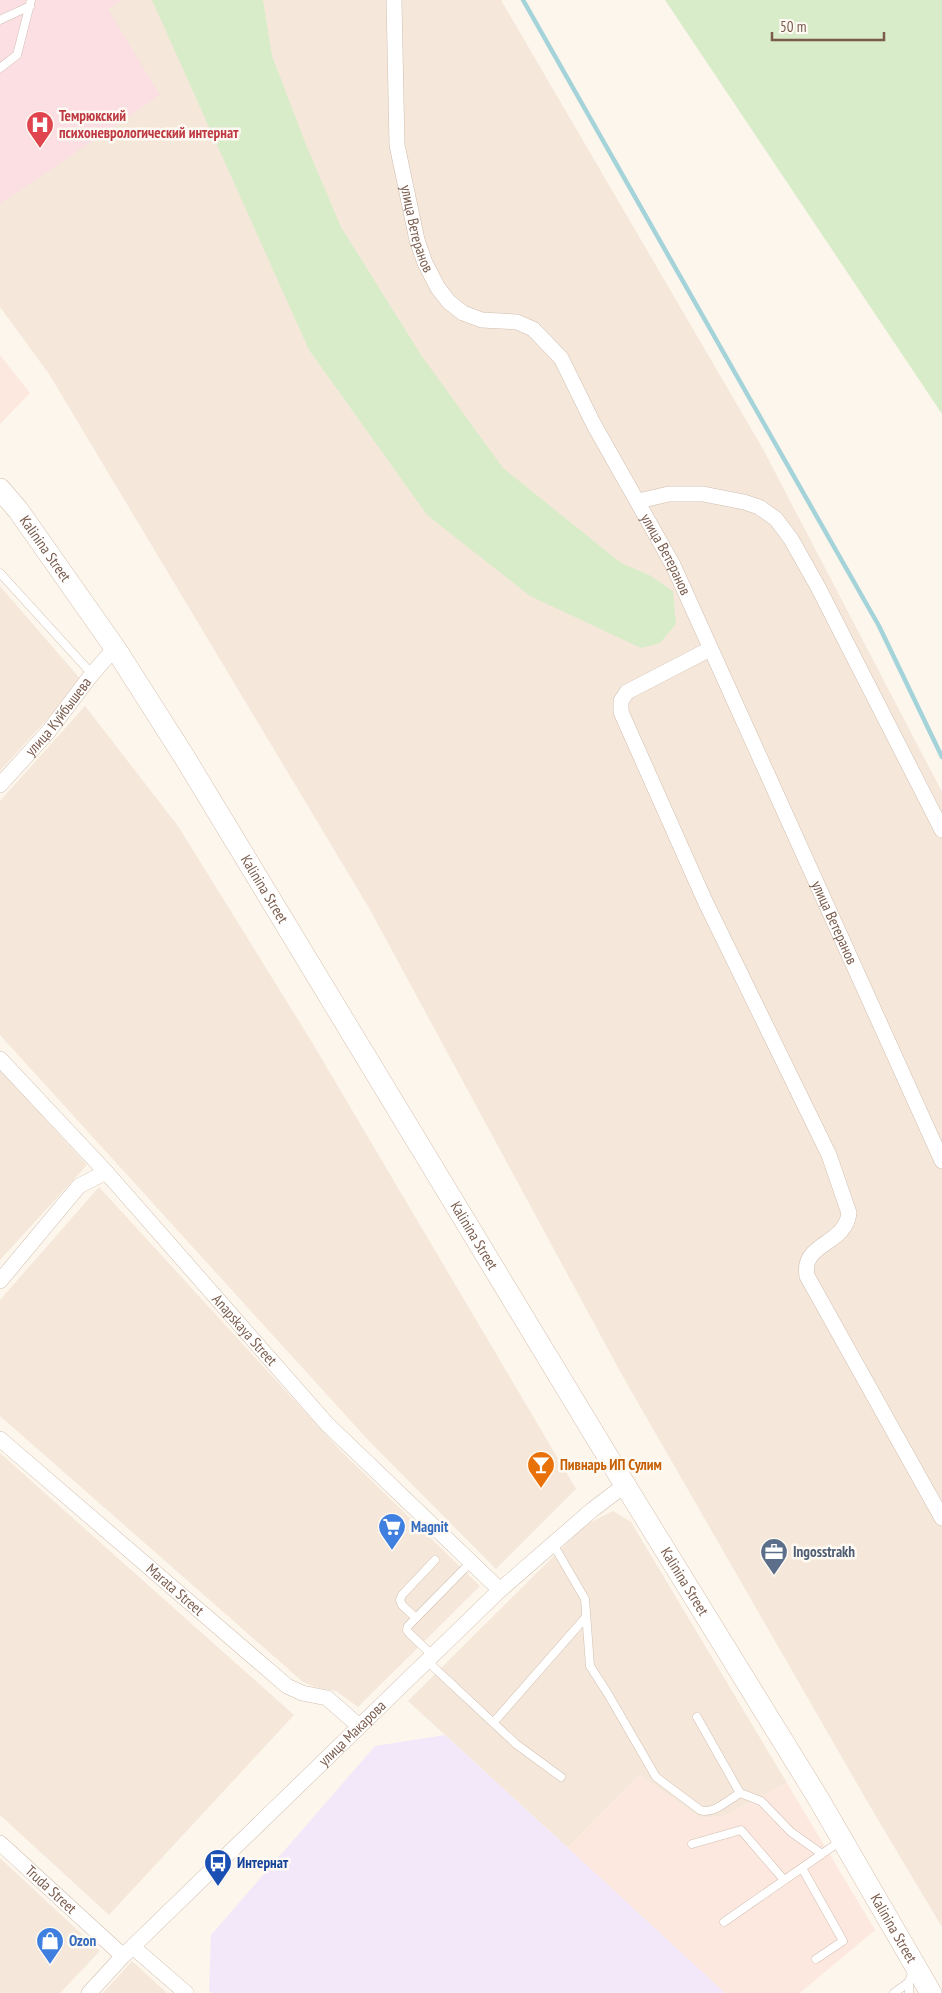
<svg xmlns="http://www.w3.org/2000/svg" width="942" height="1993" font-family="'PT Sans Narrow',sans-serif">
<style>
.residential{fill:#f5e8da}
.commercial{fill:#fde8e0}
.education{fill:#f3e8fa}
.medical{fill:#fbdfe3}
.green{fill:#d8ecc9}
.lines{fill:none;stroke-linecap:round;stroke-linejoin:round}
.stream{stroke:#a5d3da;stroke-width:4.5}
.service-casing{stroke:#d1beb0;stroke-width:9}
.minor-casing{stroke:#d1beb0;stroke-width:16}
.secondary-casing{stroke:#d6c0b0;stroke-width:22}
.service{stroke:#fff;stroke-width:8}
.minor{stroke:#fff;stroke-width:15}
.secondary{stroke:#fff;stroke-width:21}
.labels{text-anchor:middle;stroke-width:5;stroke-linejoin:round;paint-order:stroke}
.health-label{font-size:15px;font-weight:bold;fill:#be3a42;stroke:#fffaf3;text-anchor:start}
.street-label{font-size:15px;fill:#7a5c4d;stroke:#fffaf3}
.food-label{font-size:15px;font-weight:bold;fill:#c56008;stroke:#fffaf3;text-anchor:start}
.shop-label{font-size:15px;font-weight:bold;fill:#366cbe;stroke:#fffaf3;text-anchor:start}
.service-label{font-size:15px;font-weight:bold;fill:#4e5e75;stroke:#fffaf3;text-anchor:start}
.transit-label{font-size:15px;font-weight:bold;fill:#164399;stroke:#fffaf3;text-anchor:start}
</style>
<rect width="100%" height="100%" fill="#fdf6ec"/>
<path class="residential" d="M0,0h501l262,449 179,343v1135l-71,-119 -249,-433 -253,-467 -320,-534 -49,-67z
M0,586l82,95 -82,90z
M85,706l93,120 132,213 266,450 -80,80 -127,-128 -369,-406v-234z
M0,1070l87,95 -87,95z
M99,1187l240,262 141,137 -122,121 -22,-16 -18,-3 -15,-6 -303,-266v-116z
M0,1453l294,262 -185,200 -109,-100z
M613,1511l18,11 156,261 -63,33 -24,2 -61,-43 -71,73 -160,-147 177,-176z
M0,1858l100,93 -40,42h-60z
M132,1961l35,32h-64z"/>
<path class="commercial" d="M0,355l30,38 -30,31z
M639,1775l61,43 24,-2 63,-33 88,147 -75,63h-75l-157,-145z"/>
<path class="education" d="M445,1735l123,113 157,145h-514l-2,-3 2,-55 164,-189z"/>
<path class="medical" d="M0,0h121l-13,9 52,86 -160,109z"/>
<path class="green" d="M152,0h111l9,56 35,91 34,80 80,128 82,113 118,95 28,12 24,16 3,33 -16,19 -19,5 -111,-52 -103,-81 -118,-165z
M665,0h277v414z"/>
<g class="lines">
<path class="stream" d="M523,0l356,626 63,131"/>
<defs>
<path id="service" d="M0,20l30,-14
M0,68l17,-13 14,-55
M0,573l92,101
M553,1544l32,55 5,67 18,28 48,83 44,33c13,5 28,-10 40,-17
M416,1618l-14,-13 -2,-5 2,-5 33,-35
M432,1655l-23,-22 -2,-3 1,-4 63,-64
M427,1661l89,83 45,33
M697,1717l43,76 21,8 30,31 31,22
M493,1723l93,-106
M692,1844l49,-14 43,50
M802,1868l41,73 -27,18
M724,1922l118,-82
M894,1993l15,-11
M909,1993v-11l4,-12"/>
<g id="minor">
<path id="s1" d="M394,0l3,145 20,95 8,23 13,25 11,14 14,11 19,7 35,2 16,7 28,29 32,65 80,142 269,596"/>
<path d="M638,501l31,-7h34l41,8 15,5 17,12 15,20 27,48 124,243"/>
<path d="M710,649l-83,43 -6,9v11l84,189 124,254 20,58c-4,33 -48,29 -42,63l135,242"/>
<path id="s2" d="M0,785l48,-53 44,-58 23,-26"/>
<path id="s3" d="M0,1059l106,113 221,252 173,166"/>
<path d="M0,1281l79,-95 27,-14"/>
<path id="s4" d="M0,1439l287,247 15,7 25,5 32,28"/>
<path id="s5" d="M0,1843l123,113"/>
<path d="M133,1947l53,46"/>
<path id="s6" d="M89,1993l34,-37 377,-366 92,-80 33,-25"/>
</g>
<g id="secondary">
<path id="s7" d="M0,489l18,21 97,138 70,110 440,727 193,313 113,195"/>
</g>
</defs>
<use href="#service" class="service-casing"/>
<use href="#minor" class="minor-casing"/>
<use href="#secondary" class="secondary-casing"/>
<use href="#service" class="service"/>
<use href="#minor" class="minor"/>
<use href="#secondary" class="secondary"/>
</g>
<defs>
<symbol id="hospital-pin" viewBox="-11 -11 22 30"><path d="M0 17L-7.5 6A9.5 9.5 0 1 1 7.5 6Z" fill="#e0444e" stroke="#fffaf3"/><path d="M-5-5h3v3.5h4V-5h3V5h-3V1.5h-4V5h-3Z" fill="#fff"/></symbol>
<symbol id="bar-pin" viewBox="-11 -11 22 30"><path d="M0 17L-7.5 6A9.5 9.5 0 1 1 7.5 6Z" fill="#e8710a" stroke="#fffaf3"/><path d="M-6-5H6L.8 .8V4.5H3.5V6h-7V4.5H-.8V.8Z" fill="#fff"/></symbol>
<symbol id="supermarket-pin" viewBox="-11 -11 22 30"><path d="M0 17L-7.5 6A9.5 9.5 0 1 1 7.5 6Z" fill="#3f7fe0" stroke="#fffaf3"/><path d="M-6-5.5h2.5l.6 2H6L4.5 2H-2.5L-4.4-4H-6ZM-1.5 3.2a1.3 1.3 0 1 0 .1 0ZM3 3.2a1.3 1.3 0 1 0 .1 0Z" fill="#fff"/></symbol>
<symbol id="office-pin" viewBox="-11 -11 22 30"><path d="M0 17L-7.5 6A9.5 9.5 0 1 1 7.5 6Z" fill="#5c6f8a" stroke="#fffaf3"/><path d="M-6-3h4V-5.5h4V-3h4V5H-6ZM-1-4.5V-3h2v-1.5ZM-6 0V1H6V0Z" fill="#fff"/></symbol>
<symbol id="bus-pin" viewBox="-11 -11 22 30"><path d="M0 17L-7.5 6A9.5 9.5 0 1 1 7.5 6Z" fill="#1a4fb4" stroke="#fffaf3"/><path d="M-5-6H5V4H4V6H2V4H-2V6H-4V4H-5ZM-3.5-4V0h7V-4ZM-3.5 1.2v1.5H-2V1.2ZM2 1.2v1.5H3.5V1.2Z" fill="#fff"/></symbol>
<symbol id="shop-pin" viewBox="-11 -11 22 30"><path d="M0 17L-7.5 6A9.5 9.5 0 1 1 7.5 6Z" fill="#3f7fe0" stroke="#fffaf3"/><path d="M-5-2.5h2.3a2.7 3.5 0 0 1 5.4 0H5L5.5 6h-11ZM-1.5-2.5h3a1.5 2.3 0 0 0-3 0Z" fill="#fff"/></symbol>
</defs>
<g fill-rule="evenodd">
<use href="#hospital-pin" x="24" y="109" width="32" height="43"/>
<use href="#bar-pin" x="525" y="1449" width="32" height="43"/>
<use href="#supermarket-pin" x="376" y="1511" width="32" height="43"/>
<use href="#office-pin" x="758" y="1536" width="32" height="43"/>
<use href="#bus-pin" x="202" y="1847" width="32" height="43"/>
<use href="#shop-pin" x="34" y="1925" width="32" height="43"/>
</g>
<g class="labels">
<g class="health-label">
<text x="59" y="121">Темрюкский<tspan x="59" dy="17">психоневрологический интернат</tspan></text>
</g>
<g class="street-label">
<text dy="5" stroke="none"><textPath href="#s1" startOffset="231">улица Ветеранов</textPath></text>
<text dy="5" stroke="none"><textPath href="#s7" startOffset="75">Kalinina Street</textPath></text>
<text dy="5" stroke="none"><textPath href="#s1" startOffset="666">улица Ветеранов</textPath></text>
<text dy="5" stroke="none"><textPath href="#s2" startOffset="90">улица Куйбышева</textPath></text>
<text dy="5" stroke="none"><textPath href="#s7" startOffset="480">Kalinina Street</textPath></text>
<text dy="5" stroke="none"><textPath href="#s1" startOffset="1071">улица Ветеранов</textPath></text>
<text dy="5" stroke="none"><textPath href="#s7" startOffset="885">Kalinina Street</textPath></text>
<text dy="5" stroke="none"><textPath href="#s3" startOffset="365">Anapskaya Street</textPath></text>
<text dy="5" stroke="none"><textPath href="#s7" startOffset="1290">Kalinina Street</textPath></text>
<text dy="5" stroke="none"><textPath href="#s4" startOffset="231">Marata Street</textPath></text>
<text dy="5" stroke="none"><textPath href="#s6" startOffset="370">улица Макарова</textPath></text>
<text dy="5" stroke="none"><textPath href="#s5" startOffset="69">Truda Street</textPath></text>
<text dy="5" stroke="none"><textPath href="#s7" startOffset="1695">Kalinina Street</textPath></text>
</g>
<g class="food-label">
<text x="560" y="1470">Пивнарь ИП Сулим</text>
</g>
<g class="shop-label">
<text x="411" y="1532">Magnit</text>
<text x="69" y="1946">Ozon</text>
</g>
<g class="service-label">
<text x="793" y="1557">Ingosstrakh</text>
</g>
<g class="transit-label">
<text x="237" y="1868">Интернат</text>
</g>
</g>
<path d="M772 32v8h112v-8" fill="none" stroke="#7a5c4d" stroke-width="2.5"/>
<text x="780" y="32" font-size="15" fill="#7a5c4d" stroke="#fffaf3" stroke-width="4" paint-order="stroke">50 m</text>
</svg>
